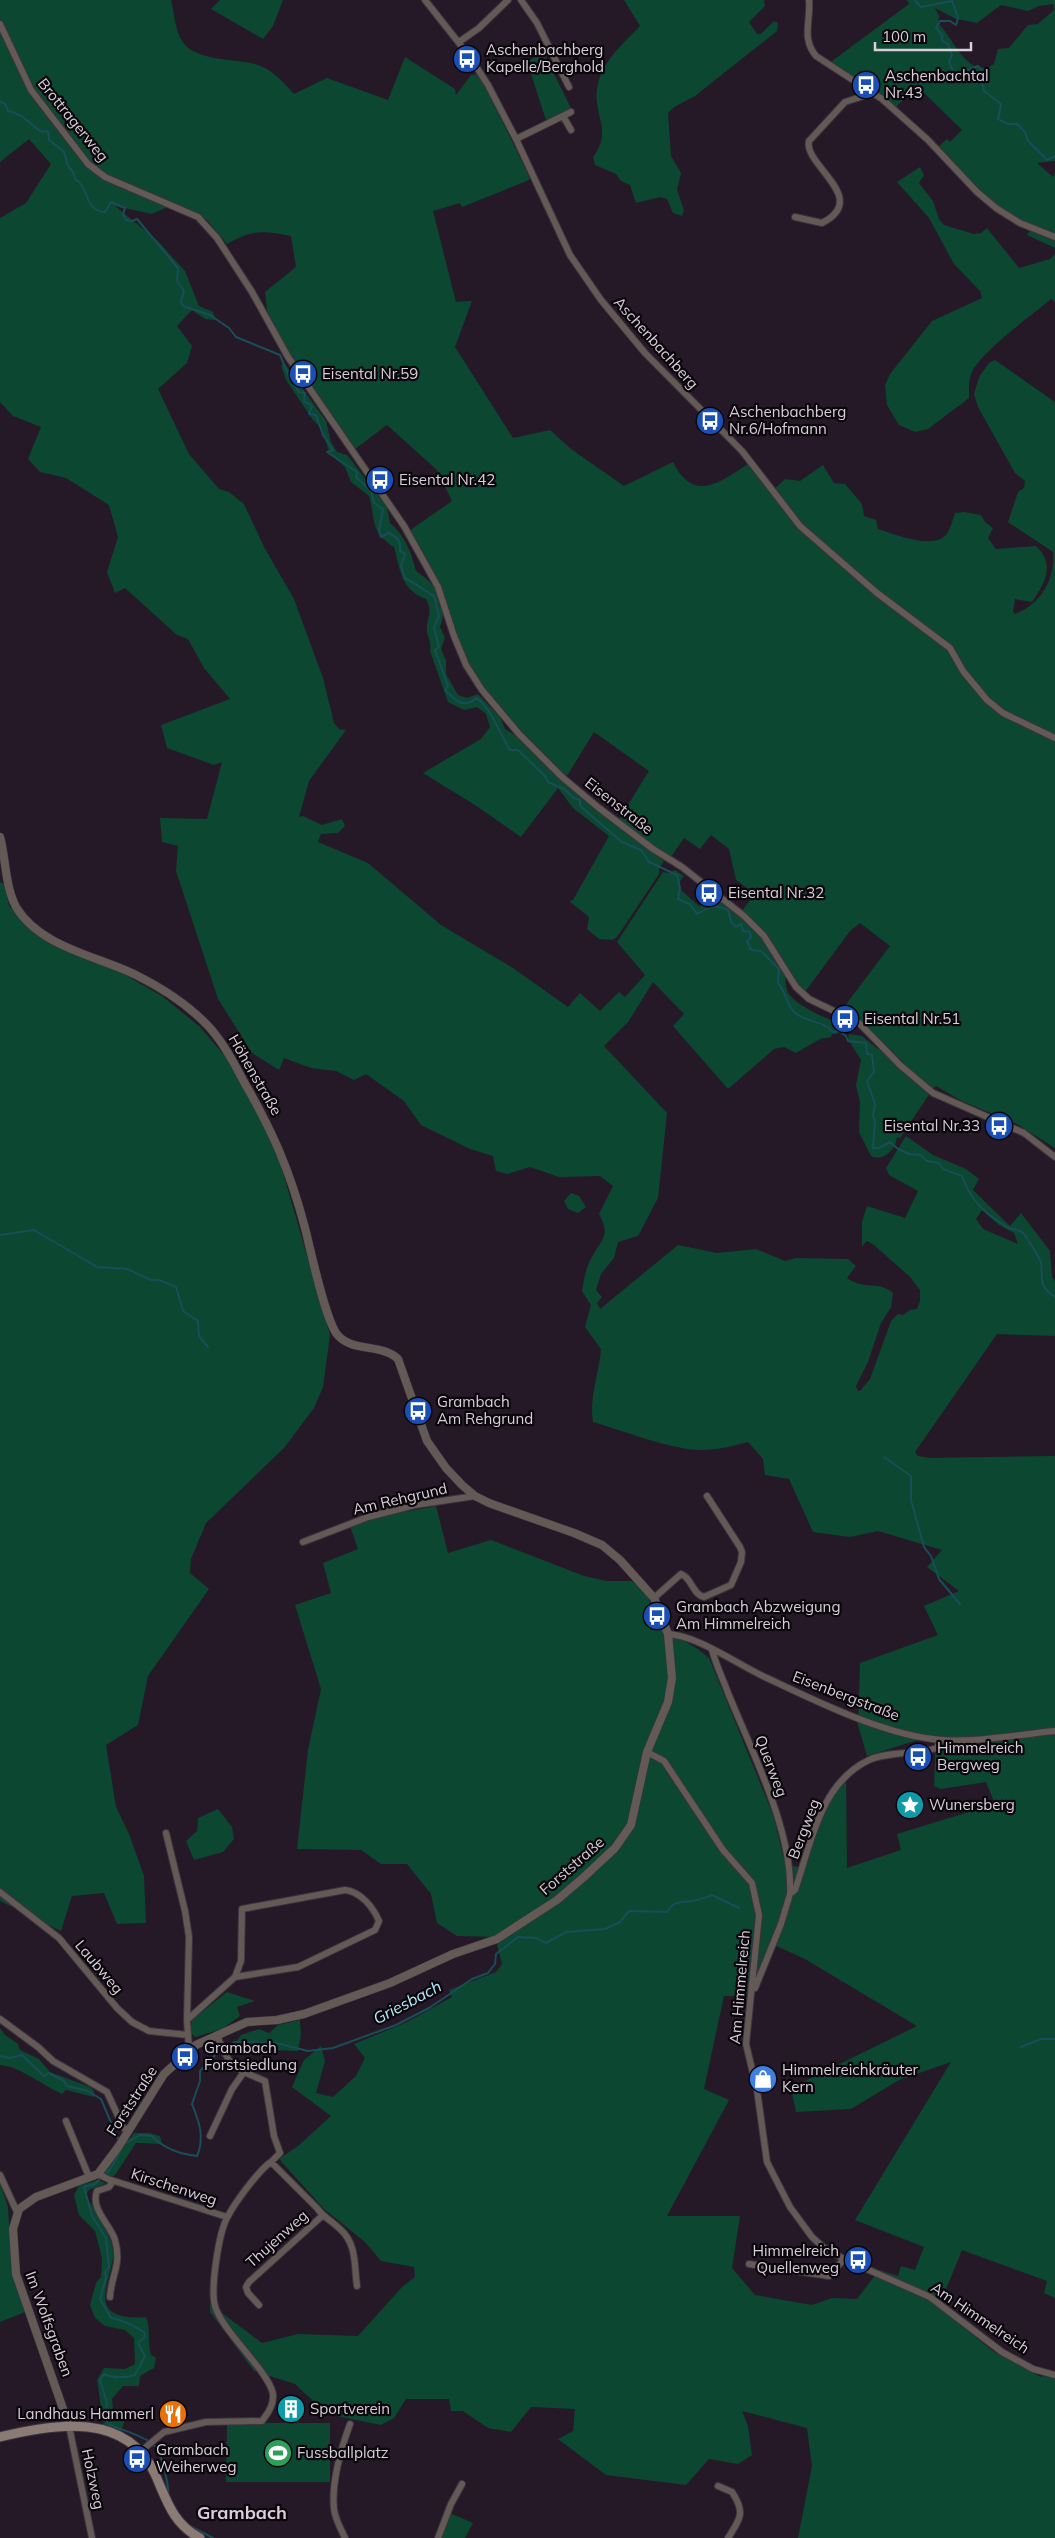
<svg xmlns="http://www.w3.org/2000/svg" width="1055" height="2538" font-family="Mulish,sans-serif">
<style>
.green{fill:#0c4731;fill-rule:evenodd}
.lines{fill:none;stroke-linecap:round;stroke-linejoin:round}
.stream{stroke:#184d59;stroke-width:2}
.minor-casing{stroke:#3e3340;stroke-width:8}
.tertiary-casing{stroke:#3e3340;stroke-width:9}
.secondary-casing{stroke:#3e3340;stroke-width:11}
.minor{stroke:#635a55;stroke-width:6}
.tertiary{stroke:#635a55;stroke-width:8}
.secondary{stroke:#8a7c74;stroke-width:9}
.labels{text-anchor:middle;stroke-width:4.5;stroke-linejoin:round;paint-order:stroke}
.poi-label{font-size:15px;fill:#d8d0d9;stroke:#0b060c;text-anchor:start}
.street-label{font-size:15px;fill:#d8d0d9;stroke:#0b060c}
.water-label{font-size:16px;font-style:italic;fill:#b5eefe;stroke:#0b060c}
.quarter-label{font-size:18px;font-weight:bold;fill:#dcccde;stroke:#0b060c}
</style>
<rect width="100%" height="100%" fill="#251927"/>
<path class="green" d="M0,0h171c3,12 4,30 11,41 13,21 55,17 76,24 15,5 26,18 36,29l33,-16 61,22 17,-43 50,32 1,6 15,-20 8,-1 51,104 -3,3 -65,26 -2,-4 -27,8 23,91 16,-1 -17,46 58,91 37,-8 21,19 53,37 49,-24c20,41 46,21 75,2l22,29 15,-14 15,2 23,-16 11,18 11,1 17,20 2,12 12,4 2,9c17,5 53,21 68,6 4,-5 7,-16 9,-22l9,-1 17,3 4,7 8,6 -5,10 8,11 40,-3c19,18 10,36 -4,56l-17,-3 -2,13 2,2c26,-10 40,-34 38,-62l-45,-30 10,-30 6,-4 1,-7 -10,-8 -37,-66 -4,-13 5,-17 10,-14 6,-3 60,42v746l-38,-24 -55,-23 -26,-15 -3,3c-32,-24 -56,-60 -92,-78l49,-65 -30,-23 -10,8 -45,61h-2l-41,-60 -21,-20 14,-18 -19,-14 -7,-31 -18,-14 -11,14 -16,-11 -13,19 -53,-36 31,-50 -55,-39 -27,44 -7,-3c-33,-34 -71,-68 -93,-110 -11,-22 -15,-46 -24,-68 -8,-23 -23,-43 -34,-64l43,-30 -15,-31 -50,-45 -32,24 -64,-91 -24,-48 -2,-18 31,-25 -5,-31c-29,-5 -38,-7 -64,8l-20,-24 -33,-16 -22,10 -37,-8 43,35 27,30 14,35 14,6 3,8 -11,-1 -13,-9 -15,16 15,20 -5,17 -29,26 31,65 30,35 10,3 15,12 20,43 30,52 29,79 11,45 5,6 7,1 -37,51 -10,36 4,-1 19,9 20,-6 3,7 -7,7 -17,1 -3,8 50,21 73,62 72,43 55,39 12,-14 20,18 19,-19 6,5 20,-22 -28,-33 46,-70 6,1 6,-3 9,6 -4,5v8l19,17 20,-5c18,13 35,26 49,44 6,8 15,19 17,30 1,4 0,10 2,15 5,14 36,27 49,32l7,-1 5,4c-3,7 -9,9 -16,9l-1,3 -11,2 -24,14 -12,-6 -10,2 -46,40 -55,-63 11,-12 -31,-32 -25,40 -24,24 63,67 -9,85 -20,38 -20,6 -4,16 -13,16 -5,16 6,7 -5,6 3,6 78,-64 39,8 39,-4 29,12 11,-3 52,1 8,7 -9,12c18,13 32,2 46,15l-2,14 -10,16 -13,39 -12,24 2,5h2l10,-12 21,-58 7,-7 5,1 7,-5 7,-1 3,-8v-11l-10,-13 -36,-32 -7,-4 -5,5v-24l5,-16 38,12 13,-27 -29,-16 -3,-7 20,-32 27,19 33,14 13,10 -6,11 37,36 11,-13 29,38 2,26 3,4v55l-58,-2 -82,118 3,4 12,2 125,-2v842l-11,-5 3,-12 -85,-31 -20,49 -5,7 57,46 47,25 8,-6h6v167h-257l14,-72 -5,-38 -65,-17 6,15 4,29 -14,9 -29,-5 -23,26 -80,-10 -48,-36 15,-8 2,-22 -44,-2 -20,25 -23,-4 -25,-17h-12l-2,-12h-43l-12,19 -13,7 -54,-11 -32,-30 -41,-13 -44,-59v-8l52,39 36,-9 60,2 44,-49 13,-10 -1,-10 -33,-6 -16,-19 -41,-33 -45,-50 19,-13 33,-30 -39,-29 12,-27 17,-14 4,15 -9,32 17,4 23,-21 9,-18 -11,-14 53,-22 45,-25 -3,-7 47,-18 6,-8 -7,-27 -38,-1 -20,-13 -6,-29 -24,-30h-26l-20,-14 -64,-1 11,-99 13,-61 -26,-84 36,-12 -8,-30 35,-14 -8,-23 33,-10 53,-10 12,47 43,-13 93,36 22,5h25l11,5 22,43 34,20 11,9 65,159 10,43 7,6 8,1 11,-40 36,-52 1,93 54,-18 -4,-16 98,-30 -9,-22 -45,7 -7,-3 2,-49 -6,-1 -63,20 -9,-31 2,-62 78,-28 -14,-29 35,-15 -32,-24 15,-17 -64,-19 -28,6 -37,-5 -24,-53 -24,-4 -2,-16 -15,-17c-15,4 -30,8 -46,8 -27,1 -81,-20 -109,-28 -4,-25 6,-48 8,-73l-16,-22 6,-22 -9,-14c2,-12 4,-24 10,-34 10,-19 19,-21 7,-43l14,-28 -13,-10 -41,1 -29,-10 -23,7 -11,-3 -3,-15 -23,-7 -49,-24 -17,-24 -38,-27 -12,6 -18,-9 -25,-3 -27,-10 -5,12 -27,-17 -34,-54 -42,-128 2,-25 -16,-4 -2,-24 47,1 15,-57 -8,3 -47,-17 -6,-23 69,-26 -26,-31 -16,-29 -11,-4 -52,-47 -10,5 -8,-21 11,-35 -9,-32 -43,-27 -26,-6 -12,-13 13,-32 -28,-11 -13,-14v-184l26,-15 25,-39 -22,-25 -29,23zM982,1210l17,15 15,8 4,11 -35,-15 -7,-10zM770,1943l35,16 112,67 -126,62 5,24 55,-3 48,-29 52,-18 -96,158 69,27 -9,23 -14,-4 -3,10 -19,-6 -22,29 -25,-1 -20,7 -57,-10 -23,-27 8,-52h-73l62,-116 -25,-11 20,-93h23z
M220,0h63l-10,26 -10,13 -52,-30z
M624,0h140l1,6 -16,16 8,12h4l13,-13 4,2 -1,8 -82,65 -21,11 -6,6 3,43 10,17 -4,17 7,20 -2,6 -9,-3 -6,-14 -7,-2 -24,6 -6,-18 -9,-4 -5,-7 -21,-9 -2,-8c20,-26 0,-43 4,-68 4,-27 25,-44 43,-63z
M907,0h148v161l-18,2 16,14 2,-4v62l-26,-10 -41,-25 -50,-53 9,-8 3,3 12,-12 -45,-44 -22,22 -67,-44 81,-60zM1053,4l1,6 -16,14 -10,1 -19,23 -11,1 -4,15c-26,17 -41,-27 -56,-41l1,-7 -4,-8 21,11 21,4 24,-18 27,6 11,-5z
M543,52l29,58 -26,10 -19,-58z
M920,167l4,8 -5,8 14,18 6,18 5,6 30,9 7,-1 6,-5 32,40 31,-9 5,-5v48l-4,-3c-20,17 -68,51 -79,73 -4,9 -3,17 -3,26l-41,31 -13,3 -16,-7 -12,-20 -2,-20 5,-11 42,-53 50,-23 -2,-7 -26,-27 -25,-46 -32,-36z
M1030,230l25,9v9l-28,-13z
M285,364l41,57 5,21 6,10 10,3 40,52 3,16c16,13 21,30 26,48 20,13 33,32 24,56l5,11 -4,11 5,11v14l12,21 9,3 11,-4 22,23 5,12 10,6 43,43 106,83 -5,8v5l-42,63 -5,3 -13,-1 -12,-10 2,-12 -20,-16 4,-1 36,-64 -36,-28 -15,-20 -37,49 -46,-32 -52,-32 58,-34 9,-12 -4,-13 -9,-7 -13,3 -16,-8 -18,-51c2,-9 -2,-12 -3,-20 -1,-14 7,-17 -1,-32 -25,-9 -26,-30 -32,-52 -24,-15 -18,-26 -25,-51l-18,-14 -6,-15 -15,-13 -9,-26 -8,-8 -27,-40 -5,-15z
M0,882l5,2 4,22 23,24 22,15 68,28 40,23 37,30 25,29 31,53 26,58 49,169 -7,52 -9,21 -30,40 -78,75 -15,36 -1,14 19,16 -61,87 -10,49 -32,20 10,62 13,27 15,42 2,47 -29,1 -13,-31 -32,3 -11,35 -61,-30z
M849,1034l13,2 16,13 2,-1 50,45 -30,45 -3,-1c-2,13 -13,25 -26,19l-12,-24 1,-30 -4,-17 5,-25 -13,-21z
M571,1193l8,3 7,11 -8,6 -10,-4 -4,-8z
M218,1809l14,18 2,12 -11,13 -29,8 -8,-19 11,-10 1,-13z
M227,1992l28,9 -18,6 3,9 -18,13 -27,8 -5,-5 2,-12z
M300,2020l1,15 -3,16 -48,-2 -14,-7 5,-7 18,-6 10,4 9,-8z
M0,2028l5,7 13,9 2,6 19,9 11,13 40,15 4,4v6l-28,-7 -4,4c-18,-8 -43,-28 -62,-29z
M134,2133h15l11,3 2,8 -26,-1 -21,32 -6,3 -6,-4z
M97,2180l9,3 -17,7 -3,5c9,17 24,35 27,55 3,20 -23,56 6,65 9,3 18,3 27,2 5,12 1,25 5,38l5,3 -2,10 -14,8 -1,10h-16l-11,13 1,11 12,11 -5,11 -16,-5 -7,-47 7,-12 21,1 10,-5 -1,-26 -9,-8 -20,-4 -10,-8 -5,-13 6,-22 5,-6 1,-19 -7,-27 -16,-16 -5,-20 5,-9z
M0,2183l8,24 4,68 13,37 -25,10z
M227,2423h103v59h-104z
M450,2513l23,10 -8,15h-25z"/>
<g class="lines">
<path class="stream" d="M915,0l6,7 31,-6 6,17 -2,7 -6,-4h-10l-4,7 6,7v6l6,3 4,11 -3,7 6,13 23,-9 6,7 -2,9 2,9 17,13 -3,15 10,5h9l8,8 3,9 19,19 8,-4
M0,101l6,4 2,6c18,4 19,12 34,21l6,-1 1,9 15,12 4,14 5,6 2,7c15,9 9,32 30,33l6,-10 14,6 -2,6 3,6 6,1 5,-2 41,49 -1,13 7,10 -3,10 2,5 27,9 19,13 7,9 44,18 11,26 6,1 -2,4 4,6 6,1 -1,8 8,5 -3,8 7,1 7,20 10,15 -6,2 30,20 -1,5 15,14 3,12 9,6 -4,22 2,6 8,-4c8,4 12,7 11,18l5,3 -4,12 4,12c8,4 20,13 29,18l5,20 -5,11 5,20 -4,3 13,36 -3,4c11,11 18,19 32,8 16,13 22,35 33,52h8l27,26 3,6 16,7 10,9 6,2v6l42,36 19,8 8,12 28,13 3,13 -2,11 12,5 7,10c12,-7 17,-10 31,-4l3,12 5,5 5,-3 2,7 7,1 1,5 -4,4 4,9 10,1 18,18 -1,14c9,10 8,24 20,32 13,8 23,5 35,17l6,-1 7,5 2,5 18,2 1,11 5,1 2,17 -7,9 8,23 -2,12 2,6 -2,26h6l11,-6 8,7 11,5 12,1 6,6 12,2 4,6 19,7c9,25 22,37 45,51 6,4 12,1 17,7 3,4 17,26 17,29 2,17 -3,22 14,34
M0,1235l34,-5 63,37 30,2 24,11h8l17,7 7,24 15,10 1,15 9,11
M884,1457l27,19v24l13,47 7,9 8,23 21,25
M225,2047l10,-5 41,1 32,8 25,-3 63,-23 33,-17 43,-29 16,-6 7,-9 1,-10 22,-17 18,1 10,5 20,-11 39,-3 15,-7 9,-11 38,1c8,-12 13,-9 25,-11 7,-1 14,-4 20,-6l27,13
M1021,2047l20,-8h14
M0,2056l10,2 12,-3 22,21 5,-3 15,8 3,5 21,5 13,8 18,42
M124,2144l16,-9 12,1c12,13 28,18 45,20 8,-18 2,-35 -5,-52l8,-23v-10l21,-22
M105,2175l6,-7 11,-20
M101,2178l-6,6 -11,3 8,29 14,22 3,29 -4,5 1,6 -6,21 11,19c11,2 24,8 34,15l-1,5 -6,5 7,13 -10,19c-9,3 -23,3 -31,-1l-4,6 7,23 -2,15 3,6c13,6 37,12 46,21 9,10 14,38 15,52
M188,2525l25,13"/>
<defs>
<path id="minor" d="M425,0l45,57 18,28 28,54 54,116 31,45 44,53 97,98 58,75 77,67 73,55 13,23 24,29 16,13 52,25
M521,0l16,23 32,64
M809,0c2,21 -8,38 7,56l66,43 46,41 49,52 19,16 24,15 35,14
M0,24l31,66 57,74 17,13 93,40 19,21 35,54 36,65 116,169 34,61 16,49 12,29 16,25 37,44 43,43 37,31 54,41 29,18 62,49 20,20 32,51 13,12 50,24 41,42 33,28 91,40 31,24
M459,42l20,-14 29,-28
M563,116l8,14
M516,139l55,-27
M795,217l27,6c49,-25 -19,-58 -13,-82l36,-39 28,-9
M303,1542l65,-25 47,-12 60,-9
M654,1598l27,-24c11,4 11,20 23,23l27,-12 10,-23 1,-10 -2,-5 -33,-51
M668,1634c31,2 70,31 99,44 51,24 119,58 175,62 32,3 80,-6 113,-9
M712,1650c4,15 11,29 16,43 24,59 65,138 62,201
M647,1752l17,9 59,89 29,33 7,32 -13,129 11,46 10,72 23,45 22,30 11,10 21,12 86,38 72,55 31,17 22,6
M166,1833l19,78 4,26 -2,83 2,29
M0,1892l59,46 58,70 15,14 17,9 39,4
M755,1988l26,-64 9,-30 5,-4c16,-46 25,-107 74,-130 20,-9 46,-5 68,-12l3,-8
M0,2019l38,28 15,14 54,31 16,35 5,5
M187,2020l48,-43 6,-16 1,-52 103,-19c16,2 28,17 34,31l-4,9 -77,37 -63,10
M217,2035c12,33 17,33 48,46l9,55 6,17 -9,9
M66,2121l23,56
M210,2136l22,-47 12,-17
M98,2174l10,5 119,38
M0,2175l17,37
M749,2264l80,12 15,-17
M110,2297c1,-22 12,-31 5,-57 -5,-16 -25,-31 -18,-49l12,-4 4,-6
M259,2305l-11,-12 -2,-6 3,-5 73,-66
M69,2426l23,112
M141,2451l23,-19 42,-10 56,-1c6,-8 12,-16 11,-27 -4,-22 -47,-59 -57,-85 -7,-16 3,-78 12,-93 8,-15 27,-40 39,-51l4,-3 46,46c6,9 15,13 23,21 17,15 14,36 17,57
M718,2486l14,6c14,21 8,27 -4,46
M345,2538c-4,-9 -10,-19 -11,-29 -3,-28 7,-60 16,-85
M438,2538l13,-34 11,-20"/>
<path id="tertiary" d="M0,837c6,22 5,49 16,70 24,40 81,49 120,68 26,13 54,31 74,53 14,16 24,35 34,54 29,50 46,89 61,146 6,24 19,86 31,105 14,20 46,10 62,26l29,82 19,27 16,17 13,11 14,7 85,30 28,12 18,15 34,38 14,36 4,44 -4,24 -21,50 -16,73 -16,23 -31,29 -27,23 -60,39 -44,15 -63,29 -86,31 -27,6 -30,2 -51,23 -32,29 -45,72 -21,28 -62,23 -17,12 -6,20 3,45 53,152"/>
<path id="secondary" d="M0,2437c55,-14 127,-25 155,37 12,27 18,50 45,64"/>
</defs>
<use href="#minor" class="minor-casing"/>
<use href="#tertiary" class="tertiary-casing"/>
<use href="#secondary" class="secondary-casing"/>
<use href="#minor" class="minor"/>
<use href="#tertiary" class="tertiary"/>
<use href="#secondary" class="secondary"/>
</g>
<defs>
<symbol id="bus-disc" viewBox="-11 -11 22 22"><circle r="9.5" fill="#1a4fb4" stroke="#0b060c"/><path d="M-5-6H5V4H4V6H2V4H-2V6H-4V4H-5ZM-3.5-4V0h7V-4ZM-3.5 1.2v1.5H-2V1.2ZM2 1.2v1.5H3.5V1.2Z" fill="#fff"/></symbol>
<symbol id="sight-disc" viewBox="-11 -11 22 22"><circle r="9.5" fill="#0f9aa8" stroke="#0b060c"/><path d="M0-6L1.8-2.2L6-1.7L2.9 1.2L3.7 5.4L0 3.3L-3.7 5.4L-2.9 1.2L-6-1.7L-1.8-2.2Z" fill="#fff"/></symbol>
<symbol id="shop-disc" viewBox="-11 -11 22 22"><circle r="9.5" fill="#3f7fe0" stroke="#0b060c"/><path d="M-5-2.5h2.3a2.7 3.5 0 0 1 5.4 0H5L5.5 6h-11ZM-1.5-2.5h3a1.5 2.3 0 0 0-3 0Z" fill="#fff"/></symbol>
<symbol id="building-disc" viewBox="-11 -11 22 22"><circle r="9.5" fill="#0f9aa8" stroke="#0b060c"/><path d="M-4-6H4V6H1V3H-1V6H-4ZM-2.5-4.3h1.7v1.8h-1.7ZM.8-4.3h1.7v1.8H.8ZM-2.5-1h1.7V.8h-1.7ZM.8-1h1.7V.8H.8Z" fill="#fff"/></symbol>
<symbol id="restaurant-disc" viewBox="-11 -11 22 22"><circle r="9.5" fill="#e8710a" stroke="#0b060c"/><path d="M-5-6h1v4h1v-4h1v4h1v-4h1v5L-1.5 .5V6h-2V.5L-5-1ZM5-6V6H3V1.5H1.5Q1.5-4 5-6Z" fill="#fff"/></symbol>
<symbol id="stadium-disc" viewBox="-11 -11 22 22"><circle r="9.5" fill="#2e9e5b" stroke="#0b060c"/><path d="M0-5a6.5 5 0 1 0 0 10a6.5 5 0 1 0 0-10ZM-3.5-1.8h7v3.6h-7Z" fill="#fff"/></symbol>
</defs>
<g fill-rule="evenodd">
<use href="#bus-disc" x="451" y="43" width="32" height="32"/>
<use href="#bus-disc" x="850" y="69" width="32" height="32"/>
<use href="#bus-disc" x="287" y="358" width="32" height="32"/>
<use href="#bus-disc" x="694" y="405" width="32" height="32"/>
<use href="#bus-disc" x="364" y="464" width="32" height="32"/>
<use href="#bus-disc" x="693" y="877" width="32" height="32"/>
<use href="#bus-disc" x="829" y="1003" width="32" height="32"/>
<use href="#bus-disc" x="983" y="1110" width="32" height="32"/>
<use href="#bus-disc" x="402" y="1395" width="32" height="32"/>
<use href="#bus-disc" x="641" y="1600" width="32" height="32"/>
<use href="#bus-disc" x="902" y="1741" width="32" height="32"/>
<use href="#sight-disc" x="894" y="1789" width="32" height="32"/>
<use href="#bus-disc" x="169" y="2041" width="32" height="32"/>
<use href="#shop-disc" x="747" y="2063" width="32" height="32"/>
<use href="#bus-disc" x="842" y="2244" width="32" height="32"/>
<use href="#building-disc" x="275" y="2393" width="32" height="32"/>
<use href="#restaurant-disc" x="157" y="2398" width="32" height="32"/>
<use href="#stadium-disc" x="262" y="2437" width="32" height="32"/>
<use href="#bus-disc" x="121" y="2443" width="32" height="32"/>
</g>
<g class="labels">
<g class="poi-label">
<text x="486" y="55">Aschenbachberg<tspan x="486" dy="17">Kapelle/Berghold</tspan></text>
<text x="885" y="81">Aschenbachtal<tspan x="885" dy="17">Nr.43</tspan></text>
<text x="322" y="379">Eisental Nr.59</text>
<text x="729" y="417">Aschenbachberg<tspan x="729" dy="17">Nr.6/Hofmann</tspan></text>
<text x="399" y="485">Eisental Nr.42</text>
<text x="728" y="898">Eisental Nr.32</text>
<text x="864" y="1024">Eisental Nr.51</text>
<text x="980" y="1131" text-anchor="end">Eisental Nr.33</text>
<text x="437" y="1407">Grambach<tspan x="437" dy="17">Am Rehgrund</tspan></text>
<text x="676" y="1612">Grambach Abzweigung<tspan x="676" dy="17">Am Himmelreich</tspan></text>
<text x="937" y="1753">Himmelreich<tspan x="937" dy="17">Bergweg</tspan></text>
<text x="929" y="1810">Wunersberg</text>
<text x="204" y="2053">Grambach<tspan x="204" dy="17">Forstsiedlung</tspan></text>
<text x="782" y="2075">Himmelreichkräuter<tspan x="782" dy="17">Kern</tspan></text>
<text x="839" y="2256" text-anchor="end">Himmelreich<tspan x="839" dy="17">Quellenweg</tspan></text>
<text x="310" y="2414">Sportverein</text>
<text x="154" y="2419" text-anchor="end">Landhaus Hammerl</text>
<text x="156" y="2455">Grambach<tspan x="156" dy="17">Weiherweg</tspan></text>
<text x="297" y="2458">Fussballplatz</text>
</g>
<g class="street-label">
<text transform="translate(73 120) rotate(51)" y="5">Brottragerweg</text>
<text transform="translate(656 343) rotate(48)" y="5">Aschenbachberg</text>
<text transform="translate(619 806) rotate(38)" y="5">Eisenstraße</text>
<text transform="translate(255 1075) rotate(60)" y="5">Höhenstraße</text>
<text transform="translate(400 1499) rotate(-13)" y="5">Am Rehgrund</text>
<text transform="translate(846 1696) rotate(21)" y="5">Eisenbergstraße</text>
<text transform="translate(771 1766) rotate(69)" y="5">Querweg</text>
<text transform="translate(804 1829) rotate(-69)" y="5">Bergweg</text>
<text transform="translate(572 1866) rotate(-41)" y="5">Forststraße</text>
<text transform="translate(99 1967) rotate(50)" y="5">Laubweg</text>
<text transform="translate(740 1987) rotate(-85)" y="5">Am Himmelreich</text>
<text transform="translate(132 2101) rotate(-57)" y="5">Forststraße</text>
<text transform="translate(174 2187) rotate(18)" y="5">Kirschenweg</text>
<text transform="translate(277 2239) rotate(-42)" y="5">Thujenweg</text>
<text transform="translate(980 2318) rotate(34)" y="5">Am Himmelreich</text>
<text transform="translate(49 2324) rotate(70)" y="5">Im Wolfsgraben</text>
<text transform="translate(93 2479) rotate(78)" y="5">Holzweg</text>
</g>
<g class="water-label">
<text transform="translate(407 2002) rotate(-28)" y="6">Griesbach</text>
</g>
<g class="quarter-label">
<text x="242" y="2519">Grambach</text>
</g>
</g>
<path d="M875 42v8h96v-8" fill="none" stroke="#d8d0d9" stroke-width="2.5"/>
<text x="882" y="42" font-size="15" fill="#d8d0d9" stroke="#0b060c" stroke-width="4" paint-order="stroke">100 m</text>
</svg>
